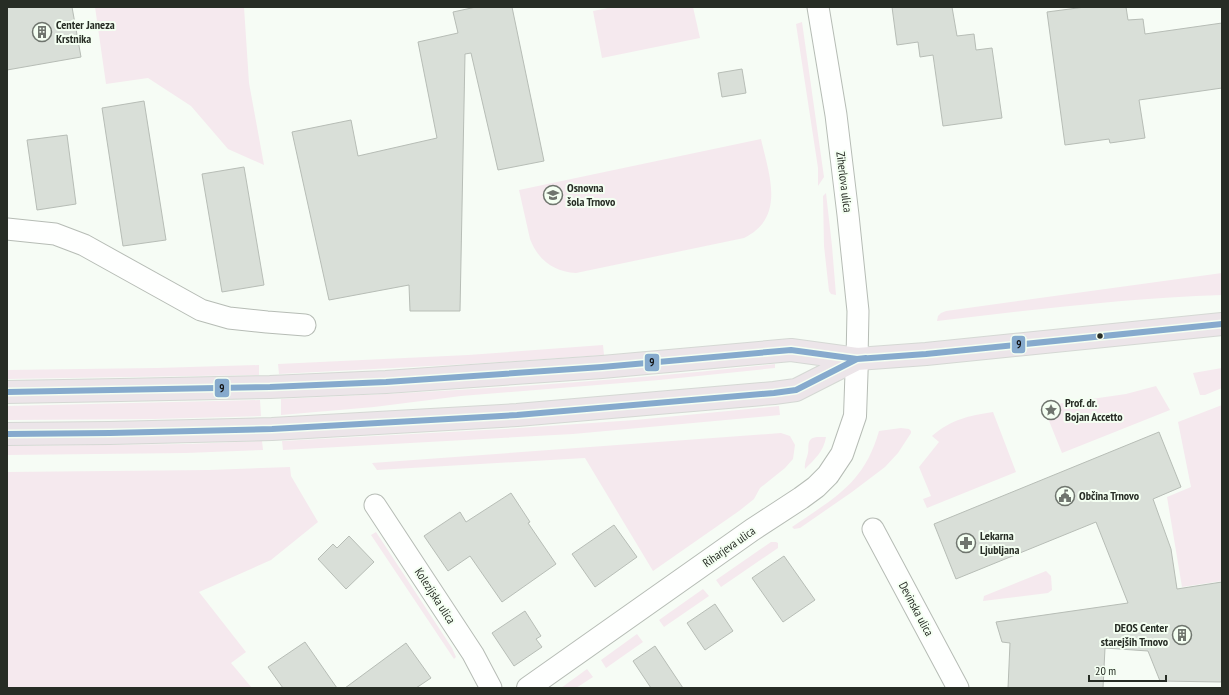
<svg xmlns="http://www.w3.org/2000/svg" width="1229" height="695" font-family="'PT Sans Narrow',sans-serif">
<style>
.green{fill:#f5e9ee}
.building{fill:#d9dfd8;stroke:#b7bdb6}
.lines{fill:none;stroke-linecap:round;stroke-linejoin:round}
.minor-casing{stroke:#b6bcb5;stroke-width:23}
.tertiary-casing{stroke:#b6bcb5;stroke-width:24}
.primary-casing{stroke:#d5d8d4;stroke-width:24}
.minor{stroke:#fefffe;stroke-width:21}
.tertiary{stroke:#fefffe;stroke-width:22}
.primary{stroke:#ece5e9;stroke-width:22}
.bus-1-casing{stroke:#f4fff2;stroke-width:9}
.bus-1{stroke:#86aacd;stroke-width:6}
.bus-dot{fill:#272d25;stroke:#f4fff2;stroke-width:1.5}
.labels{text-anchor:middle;stroke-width:4;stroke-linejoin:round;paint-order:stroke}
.poi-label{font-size:12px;font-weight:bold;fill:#272d25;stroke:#f4fff2;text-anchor:start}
.street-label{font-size:12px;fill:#272d25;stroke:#f4fff2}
.line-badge{stroke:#f4fff2;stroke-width:1.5}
.pale-badge-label{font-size:11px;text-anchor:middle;font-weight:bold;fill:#111}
</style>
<rect width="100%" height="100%" fill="#f6fcf5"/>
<path class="green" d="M95,7h149l5,76 15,82 -36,-16 -37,-43 -43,-28 -42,6z
M613,7h80l7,31 -98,20 -9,-47z
M802,22l22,155 -6,9v-18l-22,-144z
M761,139c8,36 25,78 -17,99l-168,35c-22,-1 -38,-13 -46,-34l-11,-49z
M826,193l6,53 4,49 -5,-1 -2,-3 -5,-45 -1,-50z
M1222,273v22c-96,3 -190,15 -285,26l1,-5 3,-3 5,-2z
M603,345l1,10 -135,9 -190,10 -1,-10 190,-9z
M775,364v4l-116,12 -198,16 -87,11 -93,8v-16c165,-7 329,-17 494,-35z
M259,365v10l-252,4v-9l150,-2z
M1222,368v20l-17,7h-5l-7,-22z
M1156,386l14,24 -108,43 -19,-47 83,-12z
M260,400l1,16 -107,3 -147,1v-14z
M1222,405v176l-40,6 -15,-90 24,-10 -13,-65z
M779,406l1,9 -207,19 -290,16 -1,-9 223,-12 130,-9z
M993,412l23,60 -89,36 -4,-9 8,-3 -12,-29 20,-25 -7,-6c20,-17 36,-20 61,-24z
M901,428l8,1 2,2v2l-13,20 -13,14 -33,25 -52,36 -6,1 -2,-2c42,-29 72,-43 87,-96z
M781,433l9,3 5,9 -2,14 -8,9 -25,20 -6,11 -15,12 -86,60 -68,-113 -208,12 -5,-7z
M817,437h9c-2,14 -12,23 -21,32 -1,-6 2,-11 3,-16 1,-5 -1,-10 3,-14 1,-1 4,-2 6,-2z
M262,441l1,9 -77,3 -179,2v-9l179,-2z
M290,467l1,9 27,46 -47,38 -72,32 47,60 -15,11 21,25h-245v-216l202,-2z
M376,532l76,116 4,9 -2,2 -83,-124z
M771,542h5l2,1v5l-57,39 -5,-7z
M1046,571l5,5 1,14 -4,3 -65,8 1,-5z
M703,589l6,7 -45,31 -5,-7z
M637,634l6,8 -37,26 -5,-8z
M587,669l6,8 -17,11h-15z"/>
<path class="building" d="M7,7h65l9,50 -74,13z
M476,7h36l32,154 -46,9 -27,-117 -6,1 -5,257h-50l-1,-26 -80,15 -37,-168 59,-12 7,36 79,-18 -19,-96 40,-9 -5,-21z
M892,7h60l5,29 17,-2 2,16 16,-2 10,70 -59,8 -10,-71 -13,2 -2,-15 -21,3z
M1085,7h41l2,13 15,-1 2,15 77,-11v65l-83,12 6,38 -35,5 -1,-4 -44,6 -18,-133z
M742,69l4,24 -24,4 -4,-24z
M144,101l22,139 -43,6 -21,-138z
M67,135l9,69 -39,6 -10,-70z
M244,167l20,118 -42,7 -20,-118z
M1159,432l22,55 -28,12 18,50 6,40 45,-7v100l-62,-1 -12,-30 -43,-3 -2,40h-95l2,-45 -8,-1 -6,-20 132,-19 -32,-81 -140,57 -22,-55z
M511,493l19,29 -2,1 28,41 -54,38 -32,-46 -22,15 -24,-35 36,-24 6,10z
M614,525l23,32 -42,30 -23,-33z
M349,536l25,26 -28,27 -28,-30 15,-15 4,4z
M784,556l31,44 -32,22 -31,-44z
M715,604l18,27 -28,19 -18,-27z
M525,611l16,25 -5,3 6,8 -28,19 -22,-33z
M305,642l32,46h-54l-15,-21z
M406,643l25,35 -15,10h-71z
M655,646l28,42h-32l-18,-27z"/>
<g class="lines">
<defs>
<path id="minor" d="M818,7l18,108 12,100 10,96 -1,48
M7,229l48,5 29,11 117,65 28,8 38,4 38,3
M375,505l98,149 18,34
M873,529l85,159"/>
<path id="tertiary" d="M528,688l224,-158 49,-32 15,-11 12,-12 14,-21 13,-38 2,-57"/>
<path id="primary" d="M7,392l113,-2 150,-3 116,-5 216,-15 189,-17 66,9 69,-5 296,-30
M7,434l103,-1 162,-4 245,-14 257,-22 22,-3 61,-31"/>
</defs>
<use href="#minor" class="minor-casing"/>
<use href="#tertiary" class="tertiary-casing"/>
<use href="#primary" class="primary-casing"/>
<use href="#minor" class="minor"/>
<use href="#tertiary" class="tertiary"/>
<use href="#primary" class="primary"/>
<defs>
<path id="bus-1" d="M7,392l263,-5 116,-5 216,-15 189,-17 66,9 9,-1
M7,434l103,-1 162,-4 245,-14 257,-22 22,-3 61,-31 69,-5 296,-30"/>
</defs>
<use href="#bus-1" class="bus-1-casing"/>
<use href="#bus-1" class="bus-1"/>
</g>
<defs>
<symbol id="building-ring" viewBox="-11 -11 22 22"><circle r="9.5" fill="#f4fff2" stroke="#6f756e" stroke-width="1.5"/><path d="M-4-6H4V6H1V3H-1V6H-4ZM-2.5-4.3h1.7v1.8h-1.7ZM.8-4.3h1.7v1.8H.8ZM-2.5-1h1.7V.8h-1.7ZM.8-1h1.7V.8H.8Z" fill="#6f756e"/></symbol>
<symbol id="school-ring" viewBox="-11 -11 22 22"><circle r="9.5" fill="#f4fff2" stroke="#6f756e" stroke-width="1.5"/><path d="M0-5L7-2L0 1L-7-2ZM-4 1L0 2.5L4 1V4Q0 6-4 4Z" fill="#6f756e"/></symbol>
<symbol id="sight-ring" viewBox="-11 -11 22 22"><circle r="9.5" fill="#f4fff2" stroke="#6f756e" stroke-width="1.5"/><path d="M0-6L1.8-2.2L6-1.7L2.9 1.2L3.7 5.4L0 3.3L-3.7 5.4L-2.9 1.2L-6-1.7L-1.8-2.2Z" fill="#6f756e"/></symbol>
<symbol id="civic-ring" viewBox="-11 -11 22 22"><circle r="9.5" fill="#f4fff2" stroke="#6f756e" stroke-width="1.5"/><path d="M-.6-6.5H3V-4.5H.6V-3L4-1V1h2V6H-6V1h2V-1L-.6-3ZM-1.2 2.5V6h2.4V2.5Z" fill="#6f756e"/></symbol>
<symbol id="pharmacy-ring" viewBox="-11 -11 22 22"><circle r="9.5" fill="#f4fff2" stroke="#6f756e" stroke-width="1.5"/><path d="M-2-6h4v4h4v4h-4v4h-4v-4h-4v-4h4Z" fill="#6f756e"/></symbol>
</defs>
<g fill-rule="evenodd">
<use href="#building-ring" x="31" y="21" width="22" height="22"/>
<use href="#school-ring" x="542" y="184" width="22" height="22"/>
<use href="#sight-ring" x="1040" y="399" width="22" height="22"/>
<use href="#civic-ring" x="1054" y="485" width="22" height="22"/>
<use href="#pharmacy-ring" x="955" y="532" width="22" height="22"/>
<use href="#building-ring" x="1171" y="624" width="22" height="22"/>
</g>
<circle class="bus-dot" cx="1100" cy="336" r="3.5"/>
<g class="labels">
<g class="poi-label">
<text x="56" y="29">Center Janeza<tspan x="56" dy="14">Krstnika</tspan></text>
<text x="567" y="192">Osnovna<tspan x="567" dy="14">šola Trnovo</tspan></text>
<text x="1065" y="407">Prof. dr.<tspan x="1065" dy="14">Bojan Accetto</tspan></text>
<text x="1079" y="500">Občina Trnovo</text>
<text x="980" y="540">Lekarna<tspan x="980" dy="14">Ljubljana</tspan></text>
<text x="1168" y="632" text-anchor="end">DEOS Center<tspan x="1168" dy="14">starejših Trnovo</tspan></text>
</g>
<g class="street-label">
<text transform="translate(844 182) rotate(83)" y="4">Ziherlova ulica</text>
<text transform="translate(729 547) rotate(-35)" y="4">Riharjeva ulica</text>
<text transform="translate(435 596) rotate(57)" y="4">Kolezijska ulica</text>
<text transform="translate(916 609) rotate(62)" y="4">Devinska ulica</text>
</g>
</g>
<g class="line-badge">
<rect x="1011" y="335" width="15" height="19" rx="4" fill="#86aacd"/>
<rect x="644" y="353" width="16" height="19" rx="4" fill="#86aacd"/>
<rect x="214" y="378" width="16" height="20" rx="4" fill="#86aacd"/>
</g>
<g class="pale-badge-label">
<text x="1019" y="348">9</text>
<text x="652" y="366">9</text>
<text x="222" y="392">9</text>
</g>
<rect width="1229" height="695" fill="none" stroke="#272d25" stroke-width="16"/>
<path d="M1089 675v6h77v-6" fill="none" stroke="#272d25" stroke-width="2"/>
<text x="1095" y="675" font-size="12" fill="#272d25" stroke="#f4fff2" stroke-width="3" paint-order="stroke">20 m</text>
</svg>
